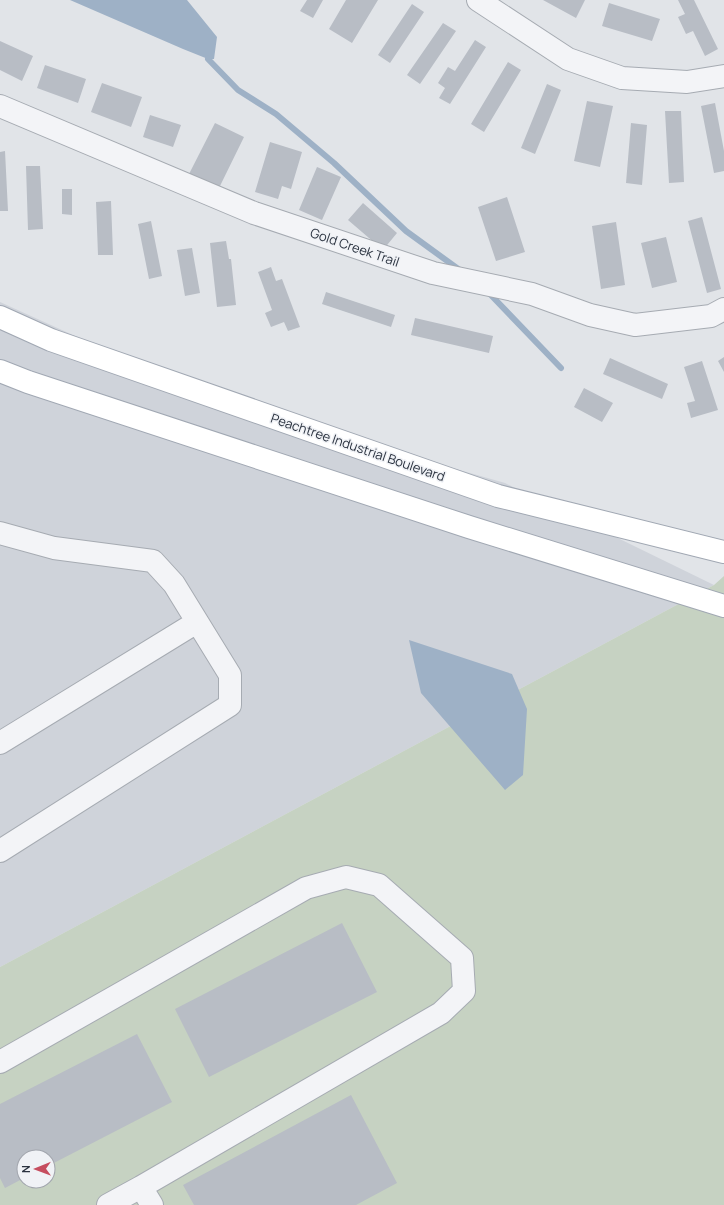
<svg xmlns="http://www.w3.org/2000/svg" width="724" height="1205" font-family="Manrope,sans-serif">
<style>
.built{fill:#cfd3da}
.green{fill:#c6d2c2;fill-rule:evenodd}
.water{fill:#9eb1c6}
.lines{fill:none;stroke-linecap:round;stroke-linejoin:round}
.stream{stroke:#9eb1c6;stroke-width:6}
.building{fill:#b8bdc5}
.minor-casing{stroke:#a6abb2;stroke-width:24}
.major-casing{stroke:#a1a8b3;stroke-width:24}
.minor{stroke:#f3f4f7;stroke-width:22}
.major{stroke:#fff;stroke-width:22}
.labels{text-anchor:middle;stroke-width:3;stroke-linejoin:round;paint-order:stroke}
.street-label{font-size:13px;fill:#2a323f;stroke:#f0f2f6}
</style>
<rect width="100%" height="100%" fill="#e1e4e8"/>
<path class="built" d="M0,302l221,100 284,81 209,102 -714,382z"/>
<path class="green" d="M724,576v629h-724v-238l714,-382zM24,1157h24v24h-24z"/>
<path class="water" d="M70,0h117l30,37 -3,22h-6l-25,-10z
M409,640l103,34 15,35 -4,66 -18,15 -84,-97z"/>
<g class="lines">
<path class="stream" d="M208,59l30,31 38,24 58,49 72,68 55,40
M487,291l74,77"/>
</g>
<path class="building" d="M307,0h16l-10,18 -13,-7z
M346,0h32l-26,43 -23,-14z
M543,0h42l-9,18z
M678,0h16l24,49 -13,7 -12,-25 -7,3 -8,-17 7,-3z
M609,3l51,16 -8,22 -50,-15z
M412,4l12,8 -34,51 -12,-8z
M443,23l13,8 -36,53 -13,-9z
M475,40l11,7 -36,57 -11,-6 6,-10 -7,-5 10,-16 7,4z
M0,41l33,15 -11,25 -22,-11z
M508,62l13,8 -37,62 -13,-8z
M45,65l41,14 -8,24 -41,-15z
M102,83l40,14 -11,30 -40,-15z
M547,84l14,6 -26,64 -14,-6z
M587,101l26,5 -13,61 -26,-6z
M715,103l9,48v20l-10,2 -13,-67z
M665,111h16l3,71 -15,1z
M150,115l31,10 -8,22 -30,-10z
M215,123l29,14 -25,51 -30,-14z
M631,123l16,2 -5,60 -16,-2z
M270,142l32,10 -11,37 -9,-3 -4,13 -23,-7z
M5,151l3,60h-8v-59z
M26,166h14l3,63 -15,1z
M317,167l24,10 -19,43 -23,-10z
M62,189h10v26l-10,-1z
M507,197l18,55 -29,9 -18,-54z
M111,201l2,54h-15l-2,-53z
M363,203l34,30 -14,17 -35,-30z
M702,217l19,72 -14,4 -19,-72z
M151,221l11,55 -13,3 -11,-55z
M616,222l9,63 -24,4 -9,-63z
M666,237l11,45 -25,6 -11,-45z
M226,241l3,18h2l5,46 -19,2 -7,-64z
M192,248l8,45 -15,3 -8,-46z
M271,267l5,14 6,-2 18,48 -12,4 -4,-9 -13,5 -6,-14 7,-3 -14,-38z
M326,292l69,23 -4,12 -69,-23z
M415,318l78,18 -4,17 -78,-18z
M724,357v15l-6,-11z
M610,358l58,26 -6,15 -59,-25z
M702,361l16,49 -27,8 -4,-15 8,-2 -11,-34z
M584,388l29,15 -11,19 -28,-15z
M342,923l35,69 -168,85 -34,-68z
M137,1034l35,68 -124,64v-9h-24v21l-19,10 -5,-10v-74z
M351,1095l46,88 -41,22h-162l-11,-20z"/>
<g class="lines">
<defs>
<path id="minor" d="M478,0l90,59 54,19 65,4 37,-6
M0,106l254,107 179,60 99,21 58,21 45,10 76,-9 13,-7
M0,533l54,15 99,13 21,23 56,91v30l-230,146
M0,743l197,-121
M0,1062l306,-174 40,-11 33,8 83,73 2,33 -23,22 -300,174 -33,18
M141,1187l11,18"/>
<path id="major" d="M0,317l51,23 447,156 226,56
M0,371l28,11 441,145 255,79"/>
</defs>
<use href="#minor" class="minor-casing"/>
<use href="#major" class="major-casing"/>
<use href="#minor" class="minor"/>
<use href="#major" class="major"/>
</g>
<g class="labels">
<g class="street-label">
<text transform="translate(355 247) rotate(19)" y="5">Gold Creek Trail</text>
<text transform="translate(358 447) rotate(19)" y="5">Peachtree Industrial Boulevard</text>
</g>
</g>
<g transform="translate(36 1169) rotate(269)"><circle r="19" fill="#f0f2f6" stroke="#a1a5ad"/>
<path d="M0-3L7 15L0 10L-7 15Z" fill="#c64d5f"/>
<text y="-6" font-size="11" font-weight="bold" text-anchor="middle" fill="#2a323f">N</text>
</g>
</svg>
